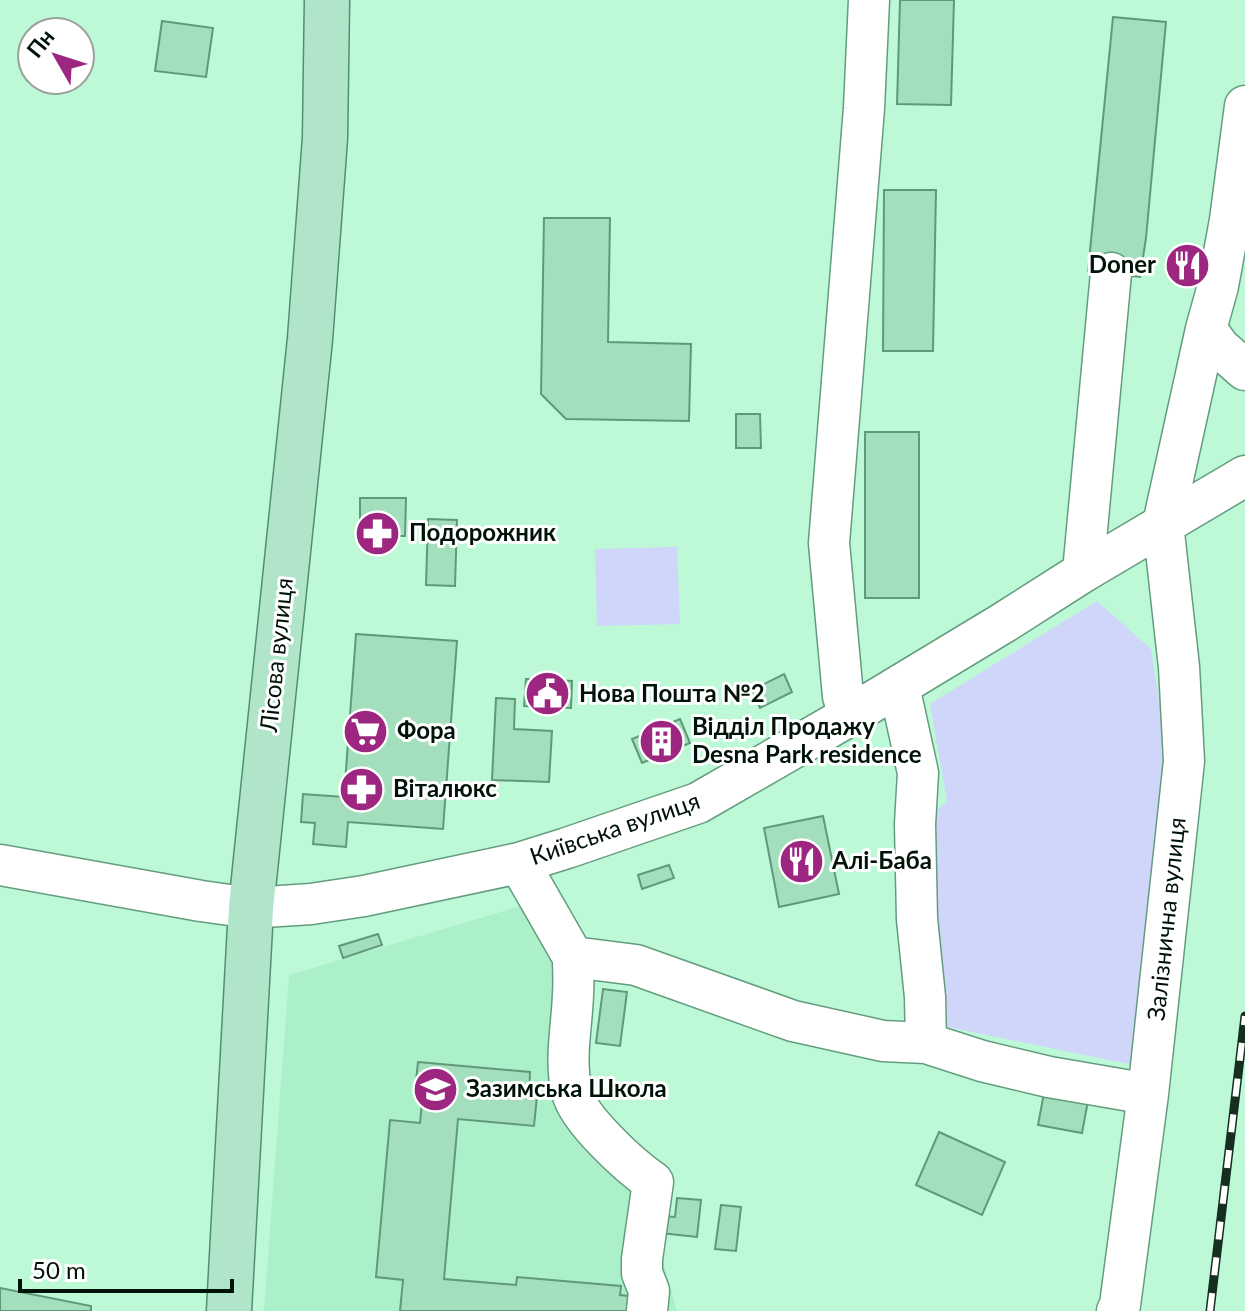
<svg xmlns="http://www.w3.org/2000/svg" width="1245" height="1311" font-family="Lato,sans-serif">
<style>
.built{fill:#acf0c9}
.grass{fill:#d0d5fa}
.building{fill:#a3debd;stroke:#60997a;stroke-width:2}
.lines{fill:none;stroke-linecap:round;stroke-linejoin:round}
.minor-casing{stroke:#649d7e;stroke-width:43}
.major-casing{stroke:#51906e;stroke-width:47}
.minor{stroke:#fff;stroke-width:40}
.major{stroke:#b0e5c9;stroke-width:44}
.rail-casing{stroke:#162e20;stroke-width:9}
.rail{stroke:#fff;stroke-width:6;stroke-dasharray:18;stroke-linecap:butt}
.labels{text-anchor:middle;stroke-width:6;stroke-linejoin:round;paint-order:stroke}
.poi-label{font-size:24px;font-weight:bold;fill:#001308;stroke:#fff;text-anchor:start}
.street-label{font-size:24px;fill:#001308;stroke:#fff}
</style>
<rect width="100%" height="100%" fill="#bdf9d7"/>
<path class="built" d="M531,903l62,68 -5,94 2,48 53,77 34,121h-413l25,-336z"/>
<path class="grass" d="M677,547l3,77 -83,2 -2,-77z
M1097,601l54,48 18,117 -36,299 -195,-40 -6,-210 15,-14 -17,-97z"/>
<path class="building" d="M900,0h54l-3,105 -54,-1z
M1113,17l53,5 -20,216 -6,39 -52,-6z
M162,21l51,7 -7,49 -51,-6z
M884,190h52l-3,161h-50z
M544,218h66l-2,124 83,2 -2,77 -123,-2 -25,-25z
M736,414h24l1,34h-25z
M865,432h54v166h-54z
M360,498h46l-1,38h-45z
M428,519l29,1 -2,66 -29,-1z
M356,634l101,7 -14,188 -95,-7 -2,25 -33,-3 2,-21 -14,-1 2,-28 41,3z
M784,674l8,18 -32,16 -8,-18z
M526,679l46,2 -1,27 -47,-2z
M496,698l19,1 -1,30 38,2 -3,51 -57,-2z
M680,719l10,24 -48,20 -10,-24z
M823,816l16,78 -60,13 -15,-79z
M669,865l5,13 -32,11 -4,-14z
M378,934l4,11 -39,13 -4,-12z
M603,989l24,3 -7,54 -24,-3z
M418,1062l112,10 -1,23 8,1 -3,30 -76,-7 -14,160 72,6 1,-8 104,9 -1,9 9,1 -1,15h-228l3,-31 -27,-3 14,-157 30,3 3,-31 -8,-1z
M1044,1093l44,8 -6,32 -44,-8z
M939,1132l66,30 -23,53 -66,-30z
M677,1198l24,2 -4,37 -46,-5 1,-17 23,2z
M721,1205l20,2 -5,44 -21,-2z
M0,1288l91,18v5h-91z"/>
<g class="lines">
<defs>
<path id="minor" d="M1206,329l14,19 25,22
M1083,572l28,-299
M899,686l19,87 -3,51 2,95 8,78 1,46
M849,716l-6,-20 -14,-153 35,-435 5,-108
M519,863l54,94 63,8 157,56 90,20 43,2 56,18 67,16 99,17
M0,865l201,36 50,7 60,-4 53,-8 155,-33 48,-15 131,-45 151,-87 154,-93 80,-51 162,-96
M573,957c0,12 1,25 0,37 -1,33 -9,65 -1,98 6,27 58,74 81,90l-11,77v14l7,18 -2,20
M1117,1311l3,-6 28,-211 36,-333 -5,-94 -16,-143 43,-195 12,-43 12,-66 15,-114"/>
<path id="major" d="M229,1311l22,-403 59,-569 15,-201 2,-138"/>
</defs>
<use href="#minor" class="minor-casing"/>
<use href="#major" class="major-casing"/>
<use href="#minor" class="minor"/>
<use href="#major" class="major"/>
<defs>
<path id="rail" d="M1210,1311l35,-295"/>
</defs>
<use href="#rail" class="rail-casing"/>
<use href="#rail" class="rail"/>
</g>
<defs>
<symbol id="restaurant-disc" viewBox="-11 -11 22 22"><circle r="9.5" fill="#9d2681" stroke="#fff"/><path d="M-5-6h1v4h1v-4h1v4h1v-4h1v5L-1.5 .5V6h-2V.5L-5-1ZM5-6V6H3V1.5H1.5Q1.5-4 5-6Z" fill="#fff"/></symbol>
<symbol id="pharmacy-disc" viewBox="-11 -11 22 22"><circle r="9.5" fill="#9d2681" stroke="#fff"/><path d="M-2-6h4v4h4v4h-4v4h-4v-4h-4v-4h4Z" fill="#fff"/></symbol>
<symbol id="civic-disc" viewBox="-11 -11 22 22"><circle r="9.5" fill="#9d2681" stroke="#fff"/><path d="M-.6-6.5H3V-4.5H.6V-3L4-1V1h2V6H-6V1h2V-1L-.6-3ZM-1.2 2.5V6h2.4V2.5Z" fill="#fff"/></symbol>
<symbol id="supermarket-disc" viewBox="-11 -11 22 22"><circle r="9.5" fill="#9d2681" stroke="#fff"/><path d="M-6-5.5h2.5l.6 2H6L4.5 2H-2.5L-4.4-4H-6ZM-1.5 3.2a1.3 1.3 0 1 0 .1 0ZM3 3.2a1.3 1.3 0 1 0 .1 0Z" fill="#fff"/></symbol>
<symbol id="building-disc" viewBox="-11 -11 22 22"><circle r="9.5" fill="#9d2681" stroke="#fff"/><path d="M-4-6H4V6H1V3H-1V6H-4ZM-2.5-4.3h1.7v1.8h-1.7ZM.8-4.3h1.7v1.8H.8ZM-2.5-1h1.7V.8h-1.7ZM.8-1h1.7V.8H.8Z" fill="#fff"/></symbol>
<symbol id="school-disc" viewBox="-11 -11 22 22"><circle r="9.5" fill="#9d2681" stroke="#fff"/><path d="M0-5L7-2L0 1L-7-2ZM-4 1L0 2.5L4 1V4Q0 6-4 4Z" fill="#fff"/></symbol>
</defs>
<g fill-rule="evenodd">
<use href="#restaurant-disc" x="1162" y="240" width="51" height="51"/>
<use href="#pharmacy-disc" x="352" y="508" width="51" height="51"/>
<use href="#civic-disc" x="522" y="668" width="51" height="51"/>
<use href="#supermarket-disc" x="340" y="706" width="51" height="51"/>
<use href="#building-disc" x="636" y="716" width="51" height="51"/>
<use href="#pharmacy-disc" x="336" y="764" width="51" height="51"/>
<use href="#restaurant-disc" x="776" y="836" width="51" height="51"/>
<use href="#school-disc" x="410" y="1064" width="51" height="51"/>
</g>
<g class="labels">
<g class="poi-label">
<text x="1156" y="273" text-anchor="end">Doner</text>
<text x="409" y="541">Подорожник</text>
<text x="579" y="702">Нова Пошта №2</text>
<text x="692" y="735">Відділ Продажу<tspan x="692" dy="28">Desna Park residence</tspan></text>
<text x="397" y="739">Фора</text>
<text x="393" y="797">Віталюкс</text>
<text x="832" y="869">Алі-Баба</text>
<text x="466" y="1097">Зазимська Школа</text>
</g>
<g class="street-label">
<text transform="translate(277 655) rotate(-84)" y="8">Лісова вулиця</text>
<text transform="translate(615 829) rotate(-19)" y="8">Київська вулиця</text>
<text transform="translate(1167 919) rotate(-84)" y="8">Залізнична вулиця</text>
</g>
</g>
<g transform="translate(56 56) rotate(309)"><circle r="38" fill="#ffffff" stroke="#99a19c" stroke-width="2"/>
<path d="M0-6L14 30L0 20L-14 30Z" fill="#9d2681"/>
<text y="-12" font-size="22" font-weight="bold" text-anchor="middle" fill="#001308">Пн</text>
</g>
<path d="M20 1279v12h212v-12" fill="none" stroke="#001308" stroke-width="4"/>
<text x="32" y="1279" font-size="24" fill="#001308" stroke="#ffffff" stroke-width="6" paint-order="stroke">50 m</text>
</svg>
